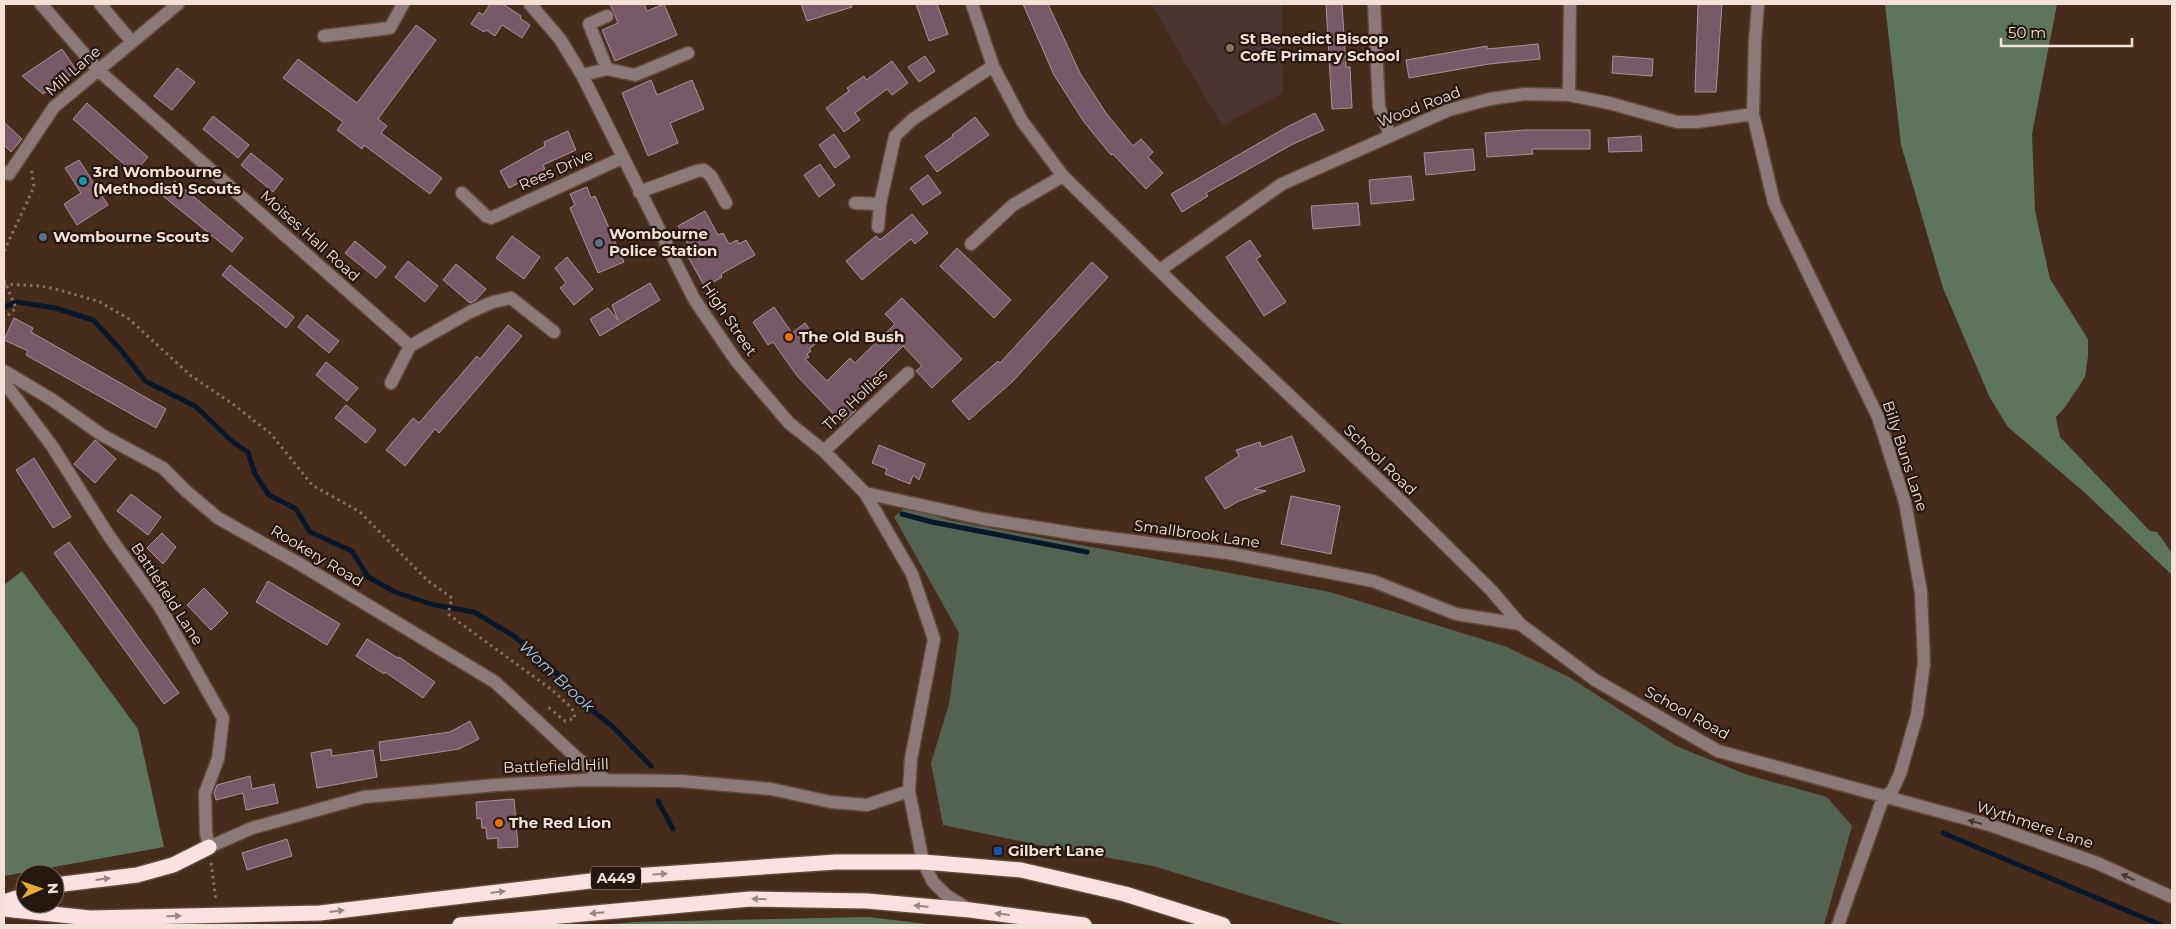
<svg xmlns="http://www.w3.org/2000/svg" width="2176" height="929" font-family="Montserrat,sans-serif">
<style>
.education{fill:#493531}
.green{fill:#536253}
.forest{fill:#5d755e}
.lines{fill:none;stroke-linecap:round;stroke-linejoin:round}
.stream{stroke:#08172a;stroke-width:5}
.building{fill:#795968;stroke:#b08d9d}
.minor-casing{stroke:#63493a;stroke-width:15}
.highway-casing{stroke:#63493a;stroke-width:18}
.path{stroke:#876f61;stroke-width:3;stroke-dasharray:2.5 4;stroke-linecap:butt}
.minor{stroke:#8b7a7a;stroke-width:12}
.highway{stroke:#fbe1e2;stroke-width:15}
.oneway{fill:#483a36}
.oneway2{fill:#9a8784}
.education-dot{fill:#8d6e63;stroke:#241811;stroke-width:2}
.culture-dot{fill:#0f9aa8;stroke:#241811;stroke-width:2}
.service-dot{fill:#5c6f8a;stroke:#241811;stroke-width:2}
.food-dot{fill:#e8710a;stroke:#241811;stroke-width:2}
.transit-dot{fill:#1a4fb4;stroke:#241811;stroke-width:2}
.labels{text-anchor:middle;stroke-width:4.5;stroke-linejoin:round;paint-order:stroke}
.shield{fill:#241811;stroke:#b5a59c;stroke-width:1}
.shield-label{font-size:14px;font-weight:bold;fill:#f3e1d7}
.poi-label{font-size:15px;font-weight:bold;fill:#f3e1d7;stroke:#241811;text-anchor:start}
.street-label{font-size:15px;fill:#f3e1d7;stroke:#241811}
.water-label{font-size:16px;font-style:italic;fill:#a0c4f0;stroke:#241811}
</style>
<rect width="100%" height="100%" fill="#472c1c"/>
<path class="education" d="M1151,4h131l1,89 -61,33z"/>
<path class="green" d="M907,506l41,14 382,72 177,55 62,30 107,69 72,29 79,22 25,29 -28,99h-478l-193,-59 -105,-19 -105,-22 -12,-62 18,-59 10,-71 -65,-116z"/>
<path class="forest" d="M1885,4h172l-25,130 3,77 15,68 38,60v17l-3,21 -19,29 -10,11 4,20 90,94 7,1 15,21v22l-88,-83 -76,-65 -18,-29 -47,-110 -42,-143z
M22,571l116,158 26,118 -160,29v-291z
M868,917l68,8h-336l35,-3z"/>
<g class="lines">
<path class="stream" d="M4,307l13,-5 38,6 38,12 28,30 24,31 50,25 39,37 14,9 7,22 14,21 27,14 14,23 42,19 16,26 27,15 39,13 40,7 40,24 39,33 34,37 26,21 38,39
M902,514l30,8 155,30
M658,801l15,28
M1943,833l218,92"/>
</g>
<path class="building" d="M490,4h13l18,12 -1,2 10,7 -8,13 -20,-13 -7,11 -9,-6 -2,2 -13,-8 8,-12 4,3z
M610,4h34l3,7 17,-7 13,31 -62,26 -13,-31 16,-7z
M801,4h50l1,3 -45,14z
M916,4h21l11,30 -19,7z
M1023,4h25l32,69 26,40 27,33 8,-7 12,13 -5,5 15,16 -17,16 -33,-35 -2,1 -27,-33 -30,-47z
M1326,4h16l4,63h4l2,41 -20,1z
M1698,4h24l-6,88h-21z
M416,25l20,15 -58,79 9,7 -6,7 61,45 -12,16 -66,-49 -2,4 -25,-19 6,-8 -60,-44 15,-19 59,44z
M1538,44l2,15 -51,5 -80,14 -3,-18 81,-14v3z
M62,49l15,22 -34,23 -21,-18z
M925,56l10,15 -16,11 -11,-15z
M1613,56l40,3 -1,17 -40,-3z
M892,61l16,22 -16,12 -5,-6 -32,24 5,7 -16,12 -18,-24 23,-17 -2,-3 17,-12 2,4z
M177,68l18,14 -23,28 -18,-14z
M651,80l6,15 35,-15 12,29 -34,14 8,20 -30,13 -26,-63z
M87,103l61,54 -14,16 -61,-54z
M1315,113l9,17 -31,14 -39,22 -48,27 2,3 -26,16 -11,-18 114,-66z
M213,116l36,29 -11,13 -35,-29z
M975,117l14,18 -52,37 -12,-16 28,-20 -1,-1z
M4,122l18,17 -11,13 -7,-7z
M1525,130h65v19h-58l1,5 -46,3 -2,-24z
M568,131l8,19 -33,15 2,4 -36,19 -9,-17 45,-25 -1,-4z
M834,134l16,23 -15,11 -16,-23z
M1641,136l1,15 -33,1 -1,-14z
M1473,149l2,21 -49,5 -2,-22z
M251,153l32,26 -10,13 -32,-27z
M79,160l29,45 -31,20 -13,-21 17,-11 -16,-25z
M820,164l15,21 -16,12 -15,-22z
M928,175l13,18 -18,12 -13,-17z
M1411,176l3,24 -43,4 -2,-24z
M175,181l68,57 -11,14 -69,-56z
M587,187l4,11 4,-2 29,66 -26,11 -28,-65 5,-3 -5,-11z
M1358,203l2,22 -47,4 -2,-23z
M705,211l13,24 5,-2 6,11 8,-4 2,4 7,-4 9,15 -34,19 1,3 -17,10 -22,-39 5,-4 -10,-18z
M912,214l16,19 -13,11 -4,-5 -49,41 -16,-19 30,-25 4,4z
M512,236l28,21 -16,22 -28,-21z
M1250,240l11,16 -5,3 30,43 -22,14 -38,-59z
M355,241l31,26 -10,11 -31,-25z
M957,248l54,52 -17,18 -54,-52z
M567,257l26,32 -19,16 -14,-17 6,-5 -11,-15z
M408,261l30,25 -13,16 -30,-25z
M1092,262l16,15 -95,104 -44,39 -17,-19 46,-40 2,2z
M456,264l30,25 -10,11 -6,3 -27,-23z
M230,265l64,52 -8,11 -64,-53z
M650,283l10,17 -60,36 -10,-17 18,-11 10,12 -6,-15z
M902,298l60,61 -30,29 -16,-17 6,-5 -19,-20 -28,28 3,3 -28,28 6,5 -14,13 -44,-46 -25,-35 -5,3 -15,-23 21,-15 18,26 13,-10 13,19 -9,7 2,2 -4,3 2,3 -4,2 22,22 23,-23 5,5 40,-39 -10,-10z
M307,315l32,26 -10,12 -31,-26z
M14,318l19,10 -2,4 135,77 -10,19 -130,-73 2,-4 -24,-11z
M508,325l14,11 -83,97 -4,-4 -30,37 -19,-16 27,-32 6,5 58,-67 3,3z
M326,362l32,26 -11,13 -31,-26z
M346,405l30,25 -10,13 -31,-25z
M1292,436l13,35 -51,18 12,2 -27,10 -14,8 -20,-31 34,-22 -3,-6 24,-8 1,5z
M95,440l21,19 -21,24 -21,-19z
M879,445l46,19 -6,16 -6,-5 -3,9 -25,-10 2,-5 -15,-6z
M34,458l37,59 -18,11 -37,-58z
M131,494l30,23 -13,18 -31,-24z
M1291,496l49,10 -9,48 -50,-10z
M162,533l14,14 -13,17 -16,-16z
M69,542l110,151 -15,11 -110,-151z
M268,581l72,43 -13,21 -71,-43z
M204,588l24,25 -17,17 -24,-25z
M367,639l31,19 1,-1 36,25 -12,16 -38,-26 -1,2 -28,-18z
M470,721l9,18 -20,10 -78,12 -2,-19 71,-10z
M331,749l1,7 41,-6 4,27 -60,11 -6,-35z
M250,776l2,13 22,-5 4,19 -32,7 -3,-17 -27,7 -2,-7 3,-8z
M514,799l4,48 -20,1v-10l-11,1 -1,-11h-4l-1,-10 -4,1 -1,-17z
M287,839l5,17 -45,14 -5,-17z"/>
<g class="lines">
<defs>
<path id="minor" d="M41,4l57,66 312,276
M100,4l32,38
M530,4l30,35 22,36 112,224 43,63 52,61 35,28 41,42 47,81 22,65 -23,120 -2,32 14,71 10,20 14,14 23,14
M972,4l21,62 29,55 41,55 147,144 191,181 90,89 29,34 75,56 123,71 275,75 104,37 75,34
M1374,4l5,103 11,28
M1758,4l-3,37 -2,73 21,89 104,214 27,85 16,90 3,71 -7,52 -17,59 -8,17 -9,7 -45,127
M324,36l66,-8 13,-24
M607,69l-18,-45 18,-8
M582,75l25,-6 28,6 53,-22
M1569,95l1,-91
M4,172l5,2 45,-67 124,-103
M639,192l58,-21 7,-1 7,6 15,27
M462,193l24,23 5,2 131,-60
M855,203l25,1
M878,227l2,-23 15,-68 18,-17 80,-53
M971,244l42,-39 50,-29
M1160,270l122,-86 167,-74 41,-11 35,-5 44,1 40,8 68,19h20l56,-8
M4,371l47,28 51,36 61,33 23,23 32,27 80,45 197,119 82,76 29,22
M4,382l48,64 57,90 51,71 63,111 -5,41 -13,34 1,40 3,14 43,-19 112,-31 132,-12 87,-5 98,1 90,8 60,13 36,3 42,-14
M391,383l19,-37 60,-34 23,-10 18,-4 43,34
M824,451l84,-78
M865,493l119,26 93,15 151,19 145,28 83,33 64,10"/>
<path id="highway" d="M55,885l82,-10 36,-10 36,-18
M4,902l21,-7
M4,909l86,9 230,-5 313,-37 203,-14h87l98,8 104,24 98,31
M460,925l290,-26 117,2 103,9 114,15"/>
</defs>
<use href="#minor" class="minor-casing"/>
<use href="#highway" class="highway-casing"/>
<path class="path" d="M4,251l30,-64 -2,-14 -2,-4
M4,280l12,28 -12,11
M4,284l37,2 19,4 40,12 29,17 61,56 44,30 37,29 41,51 48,27 67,68 25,18 -4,16 104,76 20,18 3,10 -10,3 -16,-13h-3
M211,863l5,38"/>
<use href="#minor" class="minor"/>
<use href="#highway" class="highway"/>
</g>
<defs><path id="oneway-solid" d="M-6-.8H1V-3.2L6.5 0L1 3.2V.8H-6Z" transform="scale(1.25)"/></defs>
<g class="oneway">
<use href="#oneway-solid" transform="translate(1975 822) rotate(-165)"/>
<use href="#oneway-solid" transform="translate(2128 877) rotate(-156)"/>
</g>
<g class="oneway2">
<use href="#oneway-solid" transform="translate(660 874) rotate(-4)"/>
<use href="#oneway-solid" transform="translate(103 879) rotate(-7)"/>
<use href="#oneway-solid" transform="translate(498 892) rotate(-7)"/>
<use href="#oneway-solid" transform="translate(759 899) rotate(-179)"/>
<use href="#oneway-solid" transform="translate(921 906) rotate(-175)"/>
<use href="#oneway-solid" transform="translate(337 911) rotate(-7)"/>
<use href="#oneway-solid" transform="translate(597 913) rotate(175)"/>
<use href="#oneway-solid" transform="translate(1002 914) rotate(-173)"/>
<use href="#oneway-solid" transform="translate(174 916) rotate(-1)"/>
</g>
<circle class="education-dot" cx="1230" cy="48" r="5"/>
<circle class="culture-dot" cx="83" cy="181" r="5"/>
<g class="service-dot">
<circle cx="43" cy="237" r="5"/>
<circle cx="599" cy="243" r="5"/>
</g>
<g class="food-dot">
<circle cx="789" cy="337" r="5"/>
<circle cx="499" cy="823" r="5"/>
</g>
<rect class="transit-dot" x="993" y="846" width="10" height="10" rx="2.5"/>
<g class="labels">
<rect class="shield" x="591" y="866.5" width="50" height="23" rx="4"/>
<g class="shield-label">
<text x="616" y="883">A449</text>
</g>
<g class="poi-label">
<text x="1240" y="44">St Benedict Biscop<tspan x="1240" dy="17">CofE Primary School</tspan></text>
<text x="93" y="177">3rd Wombourne<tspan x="93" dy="17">(Methodist) Scouts</tspan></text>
<text x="609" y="239">Wombourne<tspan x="609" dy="17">Police Station</tspan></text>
<text x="53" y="242">Wombourne Scouts</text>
<text x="799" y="342">The Old Bush</text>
<text x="509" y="828">The Red Lion</text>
<text x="1008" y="856">Gilbert Lane</text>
</g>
<g class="street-label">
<text transform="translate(73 71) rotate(-41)" y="5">Mill Lane</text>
<text transform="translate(1419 107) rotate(-21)" y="5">Wood Road</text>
<text transform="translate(556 170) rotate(-24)" y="5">Rees Drive</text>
<text transform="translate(310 236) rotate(42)" y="5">Moises Hall Road</text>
<text transform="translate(729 319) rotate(56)" y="5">High Street</text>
<text transform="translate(855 400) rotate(-43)" y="5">The Hollies</text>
<text transform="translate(1905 456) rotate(72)" y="5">Billy Buns Lane</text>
<text transform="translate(1380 460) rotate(44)" y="5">School Road</text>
<text transform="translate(1197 534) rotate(8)" y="5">Smallbrook Lane</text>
<text transform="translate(317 556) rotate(31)" y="5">Rookery Road</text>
<text transform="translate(167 594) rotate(57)" y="5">Battlefield Lane</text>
<text transform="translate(1687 713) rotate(29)" y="5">School Road</text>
<text transform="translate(556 766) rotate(-2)" y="5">Battlefield Hill</text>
<text transform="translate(2035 825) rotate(18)" y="5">Wythmere Lane</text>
</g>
<g class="water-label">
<text transform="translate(557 676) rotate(43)" y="6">Wom Brook</text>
</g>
</g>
<rect width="2176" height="929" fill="none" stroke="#f3e1d7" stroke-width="10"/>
<g transform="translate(40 889) rotate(88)"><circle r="24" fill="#241811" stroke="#776860"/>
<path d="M0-4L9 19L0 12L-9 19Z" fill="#e7ac36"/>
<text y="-8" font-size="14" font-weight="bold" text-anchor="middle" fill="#f3e1d7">N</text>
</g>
<path d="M2001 38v8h131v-8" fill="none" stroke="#f3e1d7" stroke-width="2.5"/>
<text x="2008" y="38" font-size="15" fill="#f3e1d7" stroke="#241811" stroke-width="4" paint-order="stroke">50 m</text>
</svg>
